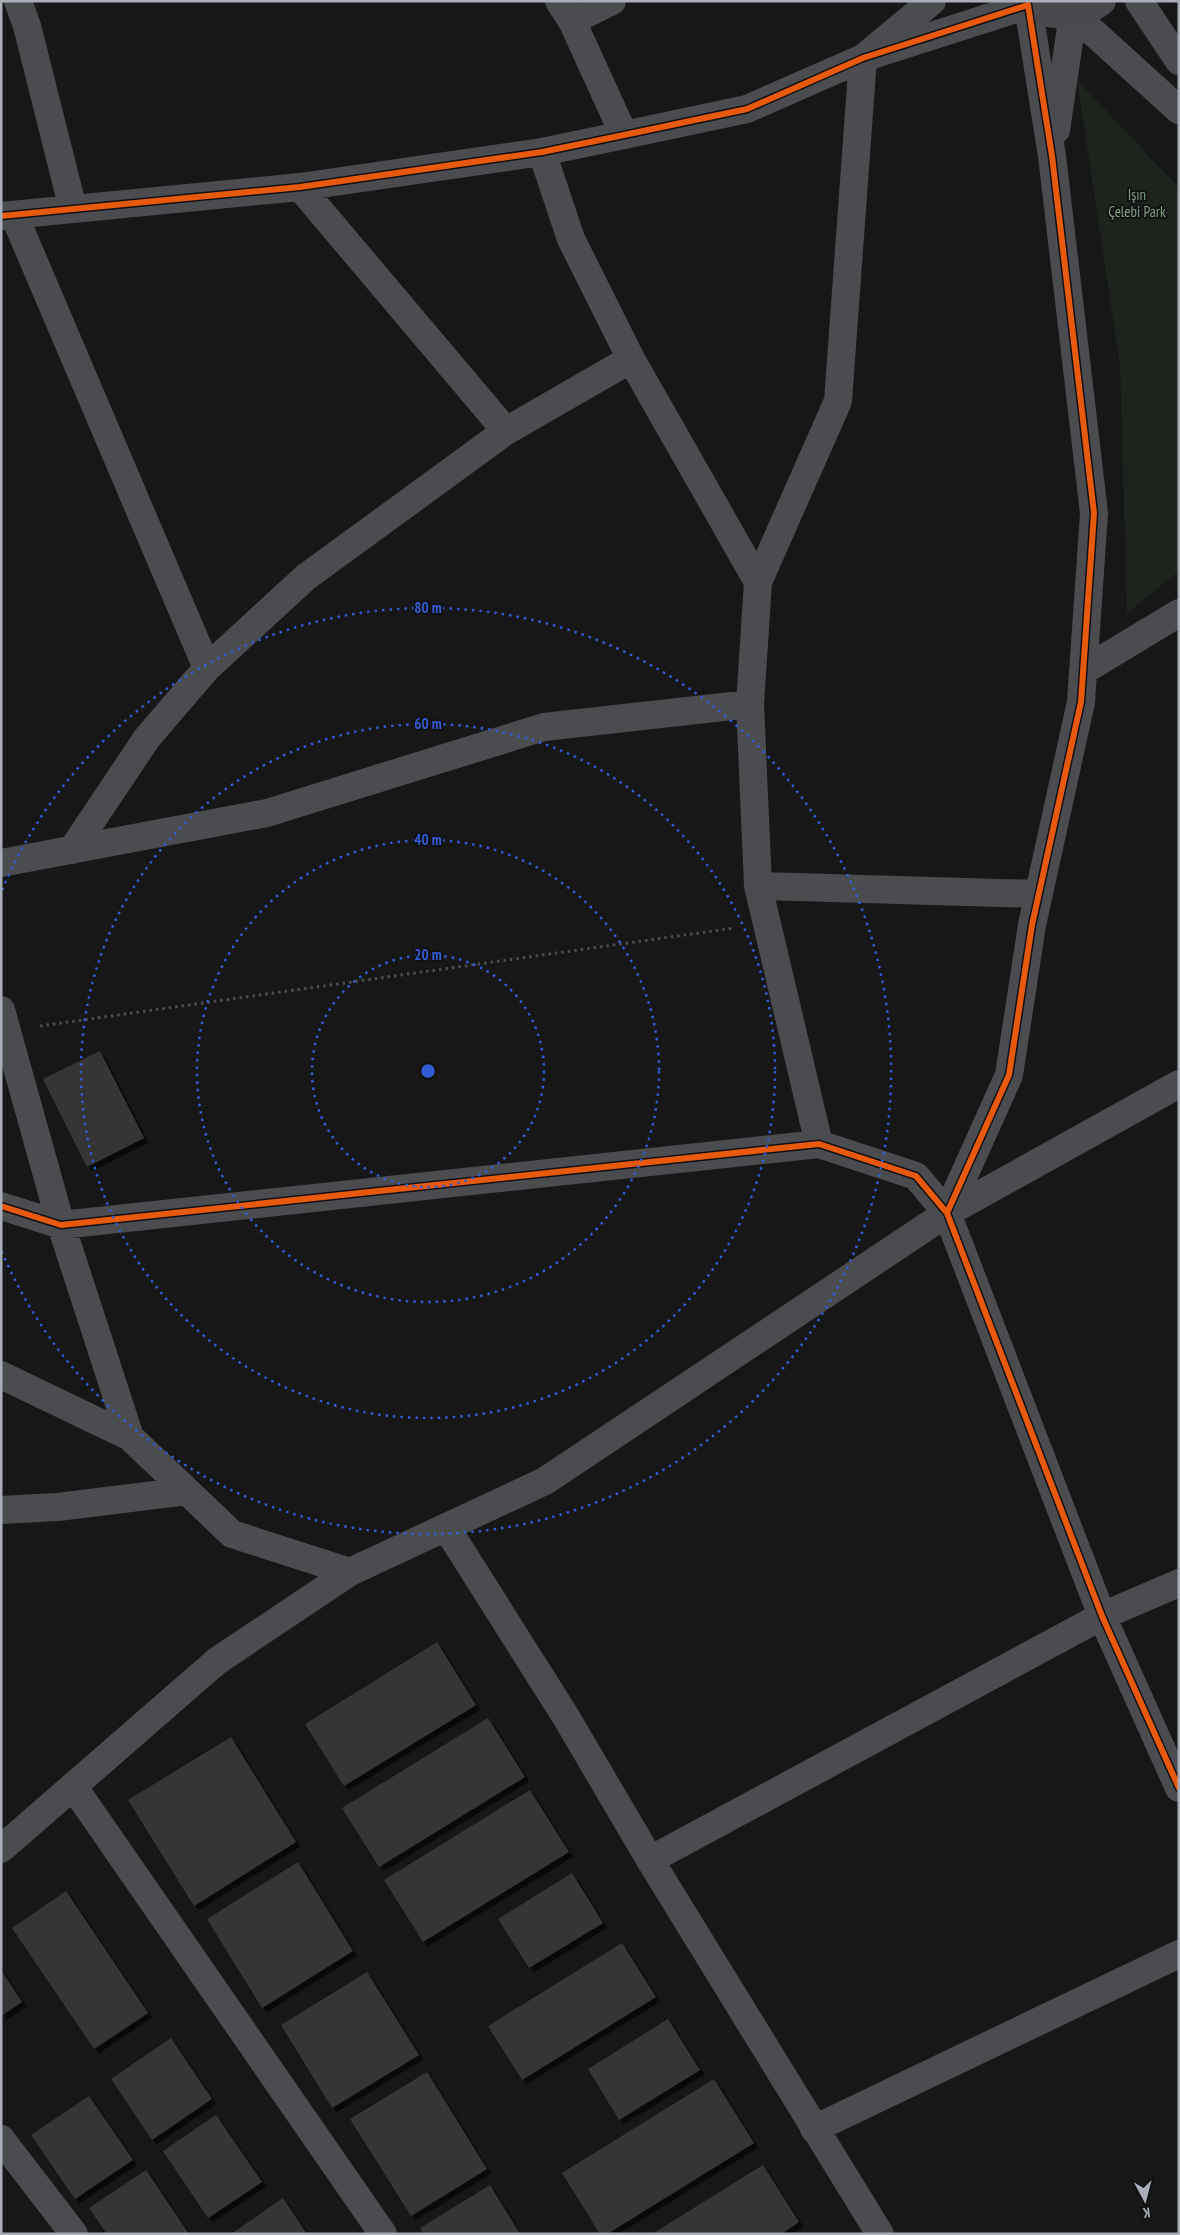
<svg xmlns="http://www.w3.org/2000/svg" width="1180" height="2235" font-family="'PT Sans Narrow',sans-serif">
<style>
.green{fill:#1d241e}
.building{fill:#353536;filter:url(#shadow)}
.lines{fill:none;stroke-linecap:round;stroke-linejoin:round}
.path{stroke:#4d4e52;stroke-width:3;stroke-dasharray:2.5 4;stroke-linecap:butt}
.street{stroke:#4b4c50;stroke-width:28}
.secondary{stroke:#4a4a4e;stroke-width:28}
.cycleway-casing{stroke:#111113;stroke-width:9}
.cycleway{stroke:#e8590c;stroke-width:6}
.ring{fill:none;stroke:#325cd3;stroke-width:2.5;stroke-dasharray:2.5 5}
.labels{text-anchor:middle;stroke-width:4;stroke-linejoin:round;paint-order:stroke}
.park-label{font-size:15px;fill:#7fa381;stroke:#111113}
.centre{fill:#325cd3;stroke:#111113;stroke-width:2.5}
.ring-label{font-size:15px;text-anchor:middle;font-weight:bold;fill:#325cd3;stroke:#111113;stroke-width:4;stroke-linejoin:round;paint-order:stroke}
</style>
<defs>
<filter id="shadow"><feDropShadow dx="4.5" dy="4.5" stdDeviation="0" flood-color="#0009"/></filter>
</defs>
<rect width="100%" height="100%" fill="#171717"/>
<path class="green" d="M1077,80l102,108v383l-52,42 -7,-248z"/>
<path class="building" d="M100,1051l44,87 -57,29 -44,-88z
M437,1642l39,63 -132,81 -39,-62z
M488,1718l37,59 -146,90 -37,-59z
M231,1737l65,105 -102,64 -66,-106z
M530,1790l39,62 -146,90 -39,-62z
M298,1862l55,89 -91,57 -55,-89z
M572,1873l31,50 -74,45 -31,-49z
M66,1891l82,122 -54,36 -82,-121z
M622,1943l34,54 -134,83 -34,-54z
M1,1970l21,32 -21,14z
M367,1972l52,83 -87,53 -51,-83z
M668,2019l32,51 -81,50 -31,-51z
M171,2038l41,61 -60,41 -41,-61z
M427,2072l60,97 -76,47 -61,-97z
M714,2079l40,64 -147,91h-7l-38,-61z
M89,2096l44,64 -58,39 -44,-64z
M216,2115l46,67 -54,36 -45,-67z
M763,2165l36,57 -18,12h-129z
M146,2170l43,64h-82l-18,-26z
M490,2185l30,49h-97l-3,-6z
M283,2198l24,36h-76z"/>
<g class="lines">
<path class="path" d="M40,1026l694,-98"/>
<path class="street" d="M18,1l9,25 46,183
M559,1l13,20 52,114
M1139,1l40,60
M1073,14l106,96
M572,21l40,-20
M1056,130l17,-116
M542,152l29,87 60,120 127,223 -8,122 8,182 61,258
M300,187l206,244
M14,215l193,453
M1,216l299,-29 242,-35 82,-17 123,-26 116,-51 165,-53 24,151 42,357 -13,189 -49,223 -23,150 -62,138
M758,582l80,-181 25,-343 69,-57
M1083,671l96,-58
M72,850l75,-112 60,-70 99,-91 200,-146 125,-72
M1,863l266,-50 277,-86 206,-23
M758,886l281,8
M1,1010l60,215 69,212 102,97 118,38
M1,1206l60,19 758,-81 97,32 31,37 155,403 77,172
M1,1375l129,62
M1,1510l57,-3 129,-16
M446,1527l120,190 84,143 230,374
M73,1786l310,448
M1,1849l216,-188 133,-89 195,-91 402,-268 232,-129
M650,1860l452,-244 77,-33
M814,2129l365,-175
M1,2139l73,95"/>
<path class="secondary" d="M1025,1c20,19 57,16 77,0"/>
<defs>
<path id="cycleway" d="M1,216l299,-29 242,-35 82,-17 123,-26 116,-51 165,-53 24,151 42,357 -13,189 -49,223 -23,150 -62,138
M1,1206l60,19 758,-81 97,32 31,37 155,403 77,172"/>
</defs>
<use href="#cycleway" class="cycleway-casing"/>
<use href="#cycleway" class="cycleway"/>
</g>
<g class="ring">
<circle cx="428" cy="1071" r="116"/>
<circle cx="428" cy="1071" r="231"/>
<circle cx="428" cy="1071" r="347"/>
<path d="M2 890A463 463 0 1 1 2 1252"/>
</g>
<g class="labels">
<g class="park-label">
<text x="1137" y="200">Işın<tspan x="1137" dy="17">Çelebi Park</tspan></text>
</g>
</g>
<circle cx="428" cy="1071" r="8" class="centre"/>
<g class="ring-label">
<text x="428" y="613">80 m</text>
<text x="428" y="729">60 m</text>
<text x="428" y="845">40 m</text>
<text x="428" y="960">20 m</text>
</g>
<rect width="1180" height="2235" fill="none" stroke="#a8adb8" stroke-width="5"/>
<g transform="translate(1145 2200) rotate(173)" stroke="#111113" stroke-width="4" paint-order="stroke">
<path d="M0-4L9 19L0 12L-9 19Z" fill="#a8adb8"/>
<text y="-8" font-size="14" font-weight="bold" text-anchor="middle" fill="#a8adb8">K</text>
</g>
</svg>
